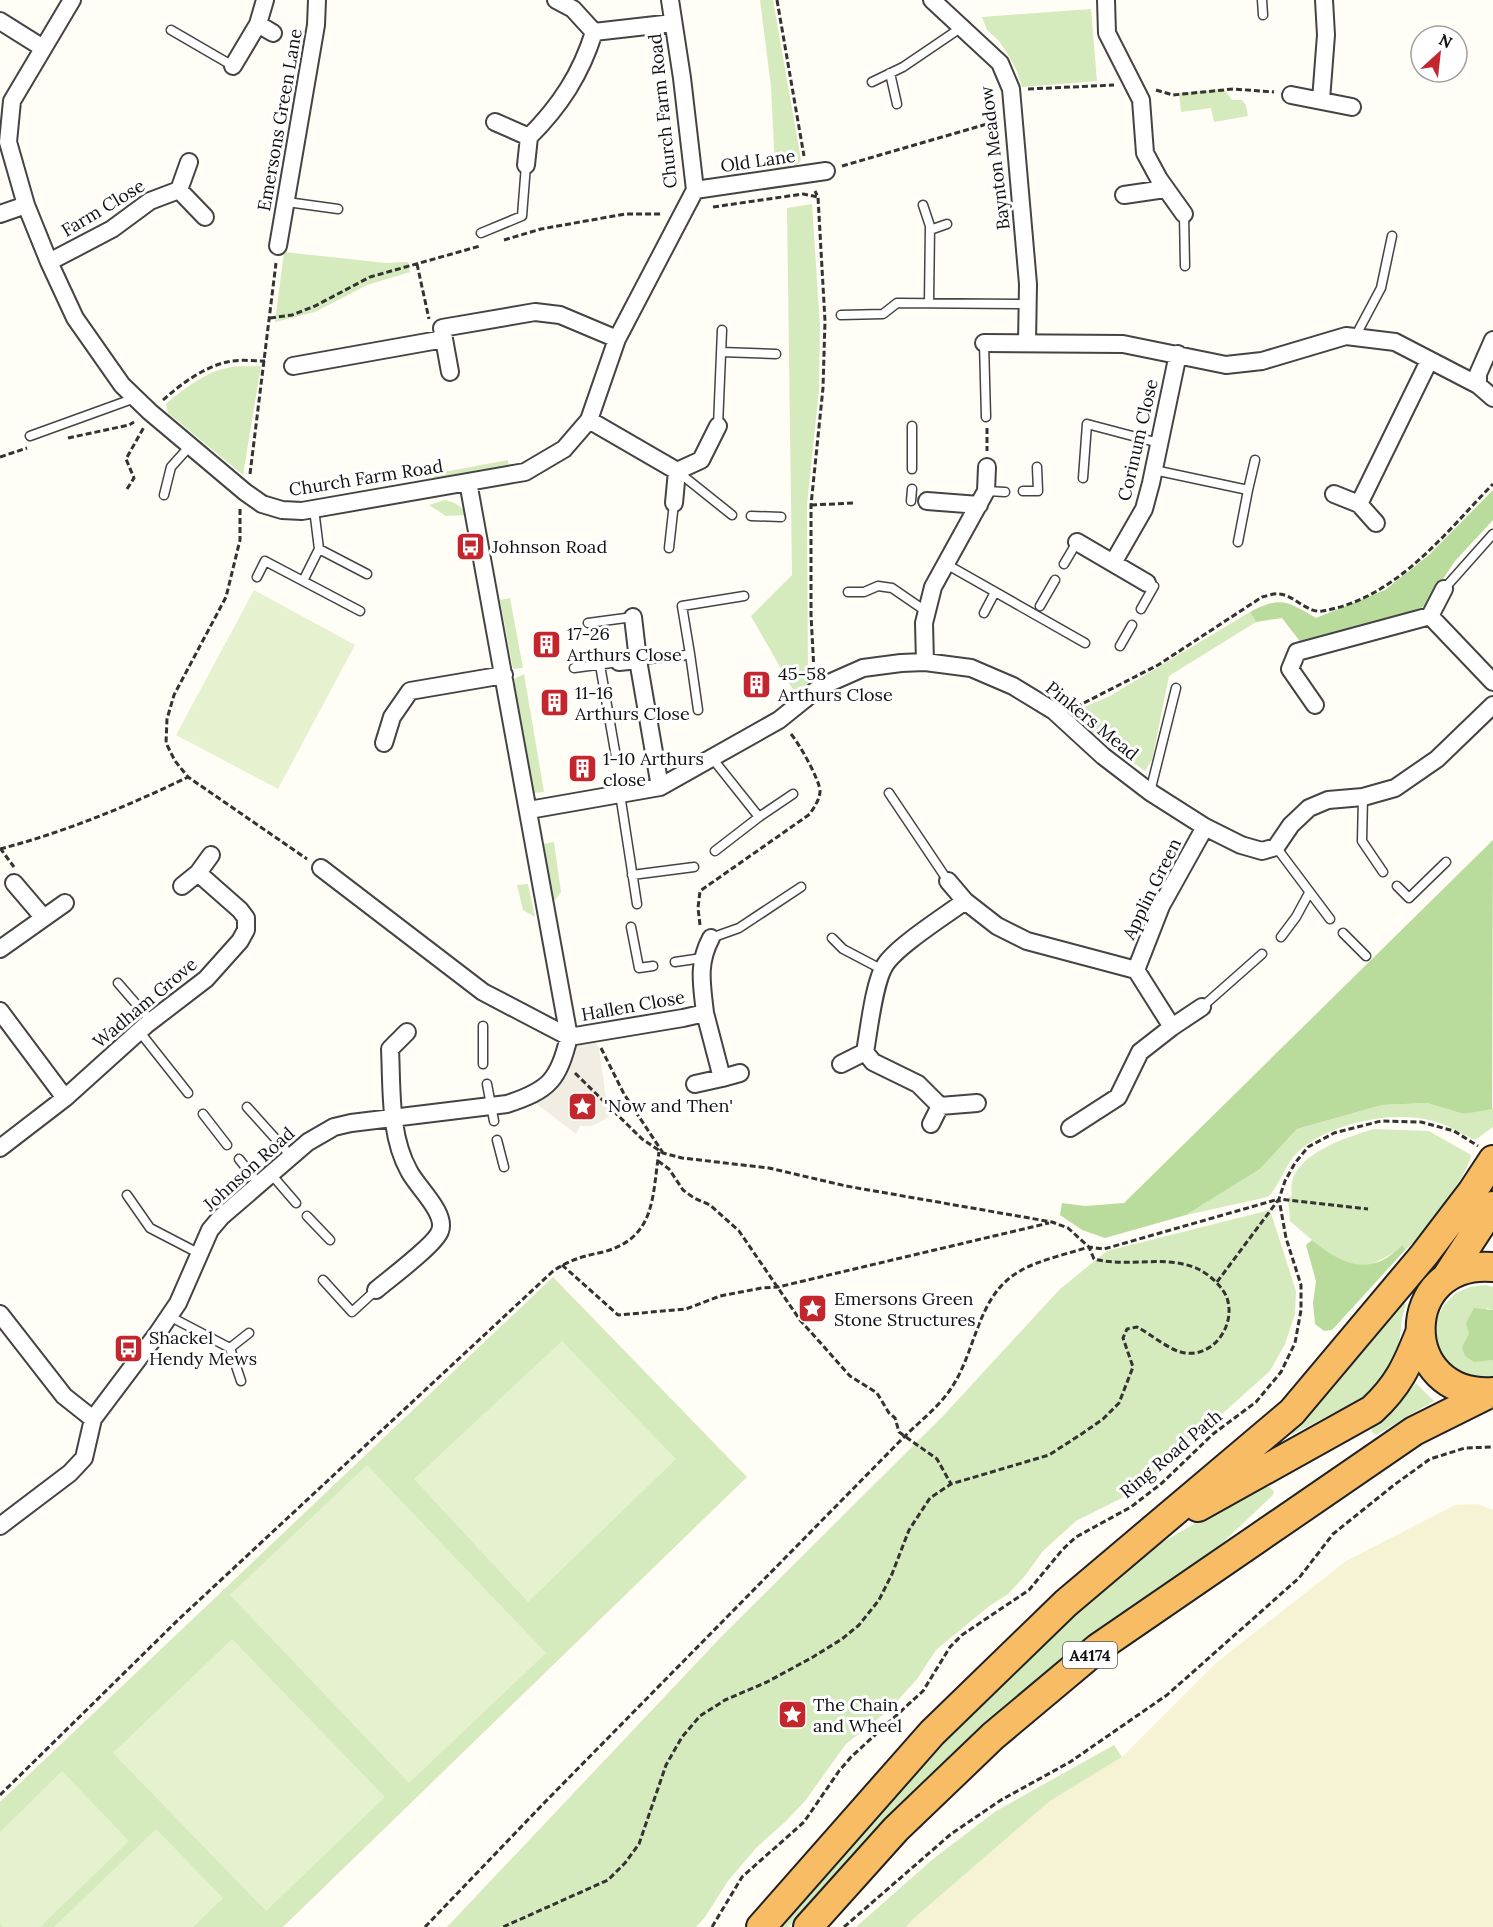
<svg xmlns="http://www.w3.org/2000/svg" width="1493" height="1927" font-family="Lora,serif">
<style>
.farmland{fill:#f6f3d4}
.green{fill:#d5ebbd}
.forest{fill:#b9dc9c}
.pitch{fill:#e6f2cf}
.plaza{fill:#f1ede2}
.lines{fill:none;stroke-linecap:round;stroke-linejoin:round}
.service-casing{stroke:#444;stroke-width:11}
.minor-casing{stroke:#444;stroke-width:20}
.trunk-casing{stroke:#222;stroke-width:32}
.path{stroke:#333;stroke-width:3;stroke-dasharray:6 3;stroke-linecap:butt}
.service{stroke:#fff;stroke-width:8}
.minor{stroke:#fff;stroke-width:16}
.trunk{stroke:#f7bc64;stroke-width:28}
.labels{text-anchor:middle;stroke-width:6;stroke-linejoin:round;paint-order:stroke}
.shield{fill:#fff;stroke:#585858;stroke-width:1.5}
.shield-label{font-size:16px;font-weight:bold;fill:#111}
.street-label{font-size:18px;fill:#111;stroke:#fff}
.poi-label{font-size:18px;fill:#111;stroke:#fff;text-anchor:start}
</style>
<rect width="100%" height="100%" fill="#fffdf5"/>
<path class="farmland" d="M1478,1504l15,6v417h-587l6,-7 138,-119 72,-44 94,-94 130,-102 109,-56z"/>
<path class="green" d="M760,0h13l28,160 -5,6 -21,3 -4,-82z
M1091,9l6,72 -75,6 -5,-16 -10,-18 -8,-12 -12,-11 -5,-13z
M1224,89l8,11h10l4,5 2,11 -34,6 -3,-14 -30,4 -2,-19z
M812,204l8,122 -1,64 -12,115 1,168 3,11 -15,11 -45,-79 41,-41 -5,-367z
M284,252l102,11 22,-1 2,10 -43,13 -52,27 -40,10z
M261,366l-18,109 -75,-62 -2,-9c16,-14 40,-32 61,-36 11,-3 23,-1 34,-2z
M508,460l1,9 -75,14 -1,-9z
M445,500c11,3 16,5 21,15l-20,1 -17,-11z
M510,598l13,70 -10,1 -13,-69z
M1250,612l6,10 -87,54 -17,84 -7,11 -55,-39 -19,-22 11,-2 28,-12z
M524,674l20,118 -12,1 -18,-114z
M554,842l7,50 -9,12 -10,-60z
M528,884l7,33 -12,-7 -6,-25z
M1427,1103l37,11 29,-6v19l-18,13c-13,-6 -28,-16 -42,-19 -40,-11 -104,2 -135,31 -14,13 -17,32 -30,45l-82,18 74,-46 37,-40 85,-24z
M1374,1129l55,2 42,24c-3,22 -42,66 -56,86l-9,8 -4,-4 -7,7 -26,14 -21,-2 -21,-11 -37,-32 -2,-22 4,-4c-7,-39 55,-58 82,-66z
M1270,1210l26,81 -1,23 -10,30 -15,27 -48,43 -30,22 -26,31 -30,24 -60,30 -33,30 -19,26 -16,17 -20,13 -52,43 -19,29 -19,21 -14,14 -38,30 -41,57 -19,20 -30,27 -28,33 -23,36 -9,10h-249l274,-290 222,-221 117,-127 47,-38z
M553,1277l194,200 -464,450h-283v-125z
M1486,1285l7,2v23l-6,-2 -18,25 -7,14 12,14 19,-1v22l-32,-5 -23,-24 -4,-16 2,-17 8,-15 12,-12 14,-6z
M1397,1300l9,4 -4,14 -5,46 -26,30 -80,41 -6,-1z
M1416,1383l18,18 -58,34 -5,-4 4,-8 26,-21z
M1266,1487h4l4,5 -2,4 -52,49 -71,56 -280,241 -81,85h-9l175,-195 107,-106 95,-80 81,-47z
M1114,1745l8,12 -72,44 -138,119 -6,7h-50l77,-68 63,-48z"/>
<path class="forest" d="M1493,490v30l-38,41 -30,45 -27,11 -96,27 -20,-26 -26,4 -6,-10c31,-16 37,-11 66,6l69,-28 44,-35z
M1493,840l-1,269 -28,5 -37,-11 -45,2 -85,24 -37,40 -74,46 -81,23 -23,-8 -22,-15 2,-12 23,3 39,-3z
M1312,1240c30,25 59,38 90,5l4,4 -74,81 -8,1 -9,-7 -2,-21 3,-22 -10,-36z
M1474,1308l19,2v50l-19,2 -9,-6 -3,-9 7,-14 -3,-10z"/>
<path class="pitch" d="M254,590l101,55 -77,144 -102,-54z
M562,1341l114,118 -148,143 -114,-123z
M367,1465l179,188 -137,130 -179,-188z
M232,1639l153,158 -119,114 -153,-158z
M62,1771l67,70 -89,86h-37l-3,-3v-92z
M156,1829l67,69 -30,29h-139z"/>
<path class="plaza" d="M594,1039l5,10 7,49 6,8 -1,7 -5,6 -14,7h-12l-4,8 -43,-33 28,-17 5,-10 9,-28 10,-6z"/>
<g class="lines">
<defs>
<path id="service" d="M1262,0l1,15
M171,30l62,36
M890,73l7,31
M872,82l31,-15 59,-40
M287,202l51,7
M923,205l7,21 -1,77
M1184,214l1,52
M930,230l17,-6
M481,233l41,-17 4,-51
M841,315l42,-1 14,-11 131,1
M1355,337l26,-49 11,-52
M984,343l2,74
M721,352l55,2
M718,426l4,-96
M912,426v43
M30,436l105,-38
M1154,470l94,20 -10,52
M677,471l55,44
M1083,478l4,-54 72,19
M1248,490l7,-30
M986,491l19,1
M1023,491h15l-1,-24
M164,495l7,-28 18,-20
M911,501l1,-12
M314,509l5,40 -16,32 57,30
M751,516l30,1
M669,548l5,-45
M319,549l48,25
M946,564l139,79
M1064,564l13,-22
M257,577l8,-16 38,20
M1444,589l49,-55
M848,592h16l14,-6 14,2 35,24
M1040,606l15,-26
M1141,609l13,-23 -6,-3
M984,613l11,-21
M588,623l45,-6
M1120,646l12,-21
M690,654l-8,-48 62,-10
M676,657l14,-3 8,56
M638,660l22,-2
M600,665l16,92
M574,668l45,-6
M712,758l47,59 -44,34
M1150,792l26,-104
M889,793l59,88
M620,794l17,110
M1363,797l-1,44 21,31
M759,817l34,-23
M1276,847l54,72
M632,875l62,-8
M1397,886l12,12 37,-36
M631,927l8,41 14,-2
M1343,933l23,23
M1281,937l15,-20 13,-24
M711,938l28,-10 62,-41
M832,938l11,11 40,21
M675,962l27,-4
M118,983l33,38
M1202,1007l60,-53
M139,1031l49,62
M483,1064v-38
M487,1084l7,37
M247,1107l44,49
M203,1114l24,31
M497,1140l7,27
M239,1159l20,25
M271,1174l25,29
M127,1195l23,33 50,26
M307,1216l23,24
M323,1280l29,32 24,-22
M169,1316l61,32 19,-15
M230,1348l11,33"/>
<path id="minor" d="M72,0l-60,101 -4,41 18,63 23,57 26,56 47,67 28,27 95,80 17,12 20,6 20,1 223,-39 39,-23 25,-29 28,-81 78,-149 -13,-112 -12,-78
M556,0l17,9 21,23 79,-9
M932,0l68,63 11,26 17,195 -1,59
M1106,0l1,33 34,67 4,53 14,26 25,35
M0,21l43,27
M258,24l15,9
M233,66l25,-42 7,-24
M1291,95l61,12
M1321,100l5,-65 -2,-35
M495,122l34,15c31,-31 52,-63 65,-105
M526,165l3,-28
M179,190l26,27
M695,190l131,-19
M1124,195l41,-6
M0,214l26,-9
M278,246l38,-221 1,-25
M49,262l63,-33 38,-28 29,-11 10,-28
M1493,340l-15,34v11l15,13
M984,343l139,1 103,21 36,-4 84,-25 49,6 83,43
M293,366l151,-27
M450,372l-8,-44 93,-16 25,3 57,24
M589,420l88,51
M1334,494l25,10 17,19
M927,501l52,4
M674,503l3,-32 24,-11 17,-34
M1359,504l70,-143
M1077,542l70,41
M1113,563l31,-54 7,-26 27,-129
M1430,616l14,-27
M633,617l5,43 22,127
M619,662l19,-2
M925,662l-1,-39 9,-36 53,-96 1,-24
M1315,705l-25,-36 7,-17 133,-36 63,66
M384,743l8,-26 18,-26 94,-16
M529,810l131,-23 119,-67 41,-33 43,-19 38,-5 24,-1 46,6 42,18 41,25 49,45 47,36 55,35 36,18 21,6 14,-4 15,-22 18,-17 19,-8 35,-3 32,-9 42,-29 56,-54
M321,868l162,124 86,45 114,-19 22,-5 17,65 18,-5
M948,881l17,20
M14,883l29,34
M182,886l16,-13 13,-18
M0,949l65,-46
M0,1011l65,87
M705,1013c-3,-28 -8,-49 6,-75
M1172,1027l30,-20
M841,1064l24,-12
M695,1084l27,-6
M977,1103l-37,3 -22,-22 -45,-22 -8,-10c4,-22 9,-70 20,-87 12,-19 60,-49 80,-64l32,25 30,15 109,29 25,-64 44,-79
M931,1124l9,-18
M1070,1128l48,-31 22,-45 32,-25 -36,-57
M0,1148l65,-50 81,-73 60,-46 34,-38 6,-11v-12l-6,-8 -42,-37
M376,1290c13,-11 60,-46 64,-59 7,-18 -23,-44 -31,-60 -20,-36 -17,-82 -19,-122l17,-17
M0,1314l64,82 29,23
M0,1526l70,-53 14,-15 9,-39 64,-85 21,-31 32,-73 11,-13 87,-75 26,-15 17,-4 156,-19c43,-14 51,-24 62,-67l-101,-555"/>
<path id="trunk" d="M1493,1267c-96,-8 -97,131 0,125
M1446,1278l47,-72
M1198,1507l174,-97c26,-24 35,-44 48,-77
M761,1927l171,-194 134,-130 226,-191 132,-157 48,-63 21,-32
M808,1927l88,-98 97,-93 105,-88 316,-217 78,-39"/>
</defs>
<use href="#service" class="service-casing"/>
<use href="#minor" class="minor-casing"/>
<use href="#trunk" class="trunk-casing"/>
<path class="path" d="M777,0l27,156
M1028,89l86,-4
M1156,90l17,5 60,-6 41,3
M996,109l-4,2 -5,9 3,10 8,4
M842,166l145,-42
M713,207l90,-13 15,3
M504,240l37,-11 84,-15h37
M417,264l12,55
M270,318l22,-3 23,-9 55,-29 110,-31
M163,400c18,-16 41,-33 64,-38 12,-3 26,-1 38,-1
M987,428v23
M68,438l61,-13 5,-3
M0,457l27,-9
M250,474l26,-211
M127,489l7,-11 -8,-19 18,-32
M811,505l44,-2
M240,509v31l-14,57 -52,98 -7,24 -1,24 9,18 13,16 119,82
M814,671l-3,-56v-110l12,-117 2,-67 -7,-124 -3,-6
M1076,707l82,-42 104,-68c5,-1 12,-4 18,-3 15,2 27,19 42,17 74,-12 122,-77 171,-127
M0,848l14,19
M0,849c65,-17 128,-43 188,-72
M700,925l-2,-17 2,-17 110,-77c4,-7 9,-13 10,-22 1,-10 -22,-51 -30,-59
M601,1048l23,46 39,59
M575,1073l67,66 21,14 19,5 87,10 77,18 206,36 16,6 21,19 15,2 175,-50
M658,1161l11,8 14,21 11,8 16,7 29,26 61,89 50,56 27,17 12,20 6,5 4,14 38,27 14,25
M562,1265l56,50 68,-6 34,-13 42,-8 16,-1 271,-64
M1217,1282l62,-83 89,10
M0,1795l179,-176 373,-347c16,-12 32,-16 51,-20 53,-14 49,-55 56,-100
M425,1927l121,-126 358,-364c16,-16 36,-31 48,-50 25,-38 25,-92 68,-116 16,-10 50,-18 69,-24l5,12c34,9 71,-5 104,10 11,5 25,18 29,29 9,27 -13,59 -42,55 -15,-2 -34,-19 -48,-26l-10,2 -4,9 10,29 -14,36 -16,16 -20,14 -34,22 -98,29 -21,14 -21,32 -17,44 -13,26 -20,25 -17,14 -29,18 -46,25 -42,18 -25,16 -18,21 -16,28 -27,79 -14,19 -17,17 -105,47
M712,1927l30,-50 62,-55 35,-51 12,-14 72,-66 27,-44 12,-12 67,-45 34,-41 13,-12 55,-30 31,-24 51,-49 43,-32 25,-30 14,-29 6,-33v-25l-15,-47 -7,-39 6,-18 10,-18 13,-16 26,-14 47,-12 40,1 33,9 24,15
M844,1927l107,-93 50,-34 69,-38 97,-67 132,-117 34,-44 61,-49 36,-26 35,-11 28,-1"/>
<use href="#service" class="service"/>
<use href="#minor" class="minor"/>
<use href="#trunk" class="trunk"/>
</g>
<defs>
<symbol id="bus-square" viewBox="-11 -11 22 22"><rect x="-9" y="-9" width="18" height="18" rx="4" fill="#c4262e" stroke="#fff"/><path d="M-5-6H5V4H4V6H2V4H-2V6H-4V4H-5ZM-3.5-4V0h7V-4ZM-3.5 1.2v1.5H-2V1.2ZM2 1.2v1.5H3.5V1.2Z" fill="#fff"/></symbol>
<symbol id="building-square" viewBox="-11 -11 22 22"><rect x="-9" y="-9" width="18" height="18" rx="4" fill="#c4262e" stroke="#fff"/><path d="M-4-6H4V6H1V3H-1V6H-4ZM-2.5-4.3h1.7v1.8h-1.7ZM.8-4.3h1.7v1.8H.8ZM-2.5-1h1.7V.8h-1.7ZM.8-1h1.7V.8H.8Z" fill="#fff"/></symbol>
<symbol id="sight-square" viewBox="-11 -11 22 22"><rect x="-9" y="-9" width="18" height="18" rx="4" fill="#c4262e" stroke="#fff"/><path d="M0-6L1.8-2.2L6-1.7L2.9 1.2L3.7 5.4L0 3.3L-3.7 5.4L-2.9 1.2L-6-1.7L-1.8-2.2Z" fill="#fff"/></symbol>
</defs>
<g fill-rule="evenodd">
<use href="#bus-square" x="454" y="530" width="33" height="33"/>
<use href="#building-square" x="530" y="628" width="33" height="33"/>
<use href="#building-square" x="740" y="668" width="33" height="33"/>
<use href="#building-square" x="538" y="686" width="33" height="33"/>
<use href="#building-square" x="566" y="752" width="33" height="33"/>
<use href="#sight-square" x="566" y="1090" width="33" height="33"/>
<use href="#sight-square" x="796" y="1292" width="33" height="33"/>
<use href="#bus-square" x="112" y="1332" width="33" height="33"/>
<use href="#sight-square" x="776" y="1698" width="33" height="33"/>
</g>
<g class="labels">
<rect class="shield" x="1063" y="1642" width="54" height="26" rx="4.5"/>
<g class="shield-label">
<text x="1090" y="1661">A4174</text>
</g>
<g class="street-label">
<text transform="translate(663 111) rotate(-96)" y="6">Church Farm Road</text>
<text transform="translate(280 120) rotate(-80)" y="6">Emersons Green Lane</text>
<text transform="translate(995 158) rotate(-97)" y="6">Baynton Meadow</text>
<text transform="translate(758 161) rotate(-8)" y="6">Old Lane</text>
<text transform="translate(103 208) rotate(-31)" y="6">Farm Close</text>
<text transform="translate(1138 440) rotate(-77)" y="6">Corinum Close</text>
<text transform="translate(366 478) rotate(-9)" y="6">Church Farm Road</text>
<text transform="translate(1092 721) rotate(39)" y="6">Pinkers Mead</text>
<text transform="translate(1152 889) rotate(-64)" y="6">Applin Green</text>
<text transform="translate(145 1003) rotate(-40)" y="6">Wadham Grove</text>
<text transform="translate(633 1006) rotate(-10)" y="6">Hallen Close</text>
<text transform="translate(249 1169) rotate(-42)" y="6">Johnson Road</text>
<text transform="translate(1171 1454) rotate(-40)" y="6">Ring Road Path</text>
</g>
<g class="poi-label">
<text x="492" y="553">Johnson Road</text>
<text x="567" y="640">17-26<tspan x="567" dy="21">Arthurs Close</tspan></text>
<text x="778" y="680">45-58<tspan x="778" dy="21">Arthurs Close</tspan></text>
<text x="575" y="699">11-16<tspan x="575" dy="21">Arthurs Close</tspan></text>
<text x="603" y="765">1-10 Arthurs<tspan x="603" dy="21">close</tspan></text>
<text x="604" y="1112">'Now and Then'</text>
<text x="834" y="1305">Emersons Green<tspan x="834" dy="21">Stone Structures</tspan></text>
<text x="149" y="1344">Shackel<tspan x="149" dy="21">Hendy Mews</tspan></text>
<text x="813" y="1711">The Chain<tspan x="813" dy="21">and Wheel</tspan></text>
</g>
</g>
<g transform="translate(1439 54) rotate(27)"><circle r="28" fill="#ffffff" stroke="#a0a0a0" stroke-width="1.5"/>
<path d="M0-4.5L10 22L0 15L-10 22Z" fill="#c4262e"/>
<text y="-9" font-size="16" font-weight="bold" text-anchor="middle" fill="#111111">N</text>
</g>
</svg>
